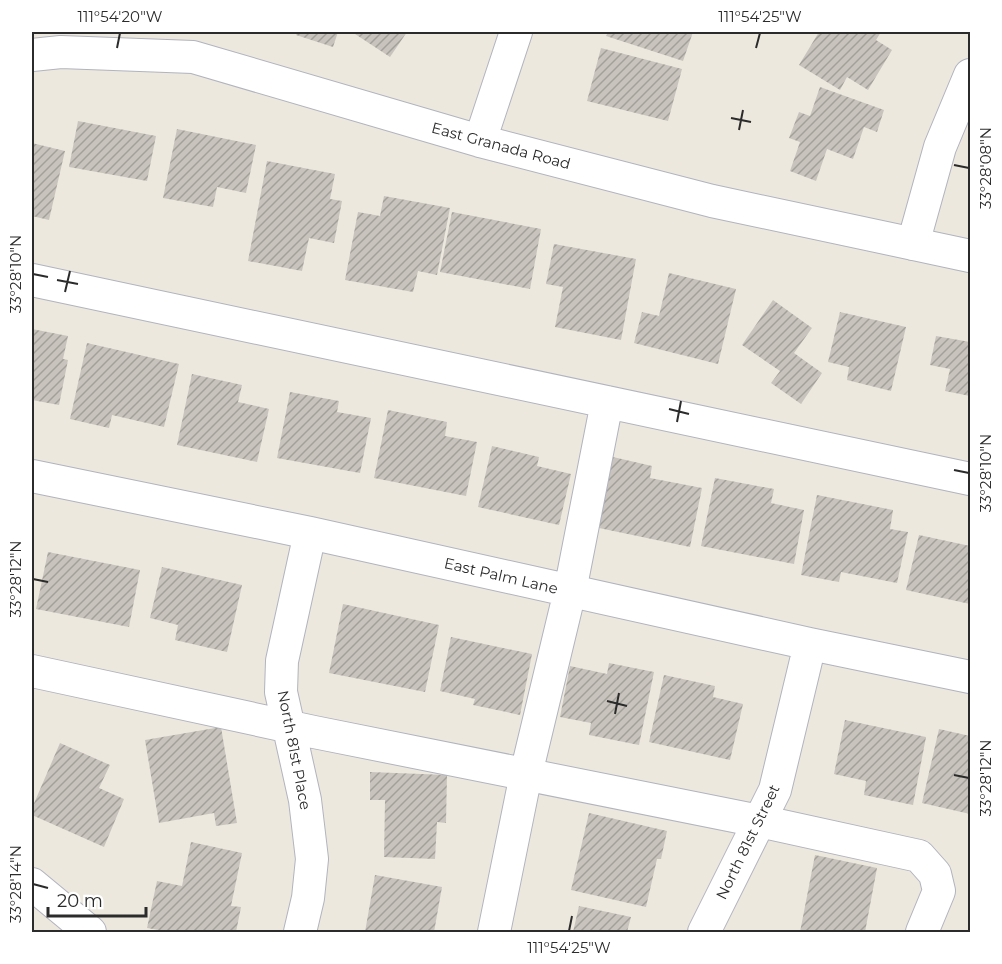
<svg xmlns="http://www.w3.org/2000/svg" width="1002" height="964" font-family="Montserrat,sans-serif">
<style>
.building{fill:url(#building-hatch)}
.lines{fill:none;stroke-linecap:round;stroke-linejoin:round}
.minor-casing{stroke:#b1b3bf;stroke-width:34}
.minor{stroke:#fff;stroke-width:32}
.ticks{fill:none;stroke:#2b2b2b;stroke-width:2}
.labels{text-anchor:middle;stroke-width:4.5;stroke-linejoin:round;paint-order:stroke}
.street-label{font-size:15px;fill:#2b2b2b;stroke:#fff}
.neatline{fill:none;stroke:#2b2b2b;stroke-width:2}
.ticks-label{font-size:15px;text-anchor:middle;fill:#2b2b2b}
</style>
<defs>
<pattern id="building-hatch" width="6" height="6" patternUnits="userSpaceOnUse" patternTransform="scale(1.5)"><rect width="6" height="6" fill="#c8c4bd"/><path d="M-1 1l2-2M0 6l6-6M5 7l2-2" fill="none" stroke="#a39f9a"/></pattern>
</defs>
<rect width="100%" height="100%" fill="#ede8de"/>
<path class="building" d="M298,32h40l-5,15 -37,-12z
M352,32h55l-17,25z
M608,32h85l-10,29 -77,-25z
M819,32h62l-5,8 16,10 -24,40 -21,-13 -7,13 -41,-25z
M601,48l81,21 -14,52 -81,-20z
M820,87l64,23 -7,22 -13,-5 -11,32 -26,-10 -11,32 -26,-10 10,-29 -11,-4 10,-26 11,4z
M78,121l78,15 -9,45 -78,-14z
M177,129l79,16 -10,48 -29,-6 -4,20 -50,-9z
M32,143l33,8 -16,69 -17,-4z
M267,161l68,13 -5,25 12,2 -8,42 -25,-5 -7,33 -54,-10z
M384,196l66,12 -13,67 -19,-4 -5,21 -68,-12 13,-68 22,4z
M452,212l89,17 -11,60 -90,-17z
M554,244l82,15 -15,81 -66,-13 8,-40 -17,-3z
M669,273l67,16 -18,75 -84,-21 8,-31 17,4z
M773,300l39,28 -18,25 28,20 -21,31 -30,-21 9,-12 -38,-26z
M840,312l66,15 -15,64 -44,-11 2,-13 -21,-5z
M32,329l36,7 -5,23 5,1 -9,45 -27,-5z
M936,336l34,6v54l-25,-5 5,-22 -20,-4z
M87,343l92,21 -15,63 -52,-12 -3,13 -39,-9z
M192,374l50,11 -4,17 31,7 -12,53 -80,-17z
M290,392l49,9 -2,11 34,6 -11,55 -83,-15z
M388,410l59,12 -2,14 32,6 -11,54 -92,-18z
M492,446l47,11 -2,9 34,8 -12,51 -81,-18z
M613,457l39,9 -2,12 52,10 -12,59 -91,-19z
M715,478l59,11 -3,14 33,7 -10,54 -93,-18z
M817,495l76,15 -3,19 18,3 -11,51 -56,-11 -2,10 -38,-7z
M919,535l51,11v58l-64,-14z
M48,552l92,18 -11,57 -93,-18z
M162,567l80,18 -15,67 -52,-12 3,-15 -28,-7z
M343,604l96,21 -14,67 -96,-19z
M451,637l81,17 -12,61 -47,-10 2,-6 -35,-8z
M609,663l45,9 -15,73 -50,-10 2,-12 -31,-6 10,-51 37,8z
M664,675l51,11 -2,11 30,7 -13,56 -81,-18z
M845,720l81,17 -13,68 -49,-10 2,-14 -32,-7z
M221,727l16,96 -21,3 -2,-13 -55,10 -14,-83z
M939,729l31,7v78l-48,-11z
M60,743l50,22 -11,23 25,11 -20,48 -72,-32v-7z
M370,772l77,3 -1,48 -9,-1 -2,37 -51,-2 1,-57h-15z
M589,813l78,18 -6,28h-4l-11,48 -75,-17z
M191,842l51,11 -11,53 10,1 -5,25h-65l-24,-4 10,-47 25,5z
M815,855l62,13 -12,64h-65z
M375,875l67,12 -8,45h-69z
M579,906l52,11 -4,15h-54z"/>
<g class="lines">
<defs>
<path id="minor" d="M32,55l29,-3 132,5 287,84 232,60 258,55
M480,141l36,-109
M913,244l27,-97 30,-72
M32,280l938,199
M32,476l278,57 500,111 160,33
M32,671l282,61 445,89 160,35 16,18 4,17 -17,41
M32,884l58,48
M300,932l8,-34 4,-39 -7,-59 -24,-108 1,-31 28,-128
M494,932l32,-158 44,-183 37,-189
M704,932l71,-142 35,-146"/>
</defs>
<use href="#minor" class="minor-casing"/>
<use href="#minor" class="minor"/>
</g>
<path class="ticks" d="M117,48l3,-15M756,48l4,-15M731,118l20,4M739,130l4,-20M954,165l15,3M33,274l15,3M57,280l21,4M65,292l5,-21M669,409l20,5M677,422l4,-21M954,470l15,3M33,579l15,3M607,701l20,5M615,714l4,-21M954,775l15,3M33,884l15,4M569,931l3,-15"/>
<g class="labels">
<g class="street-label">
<text transform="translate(501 146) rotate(15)" y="5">East Granada Road</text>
<text transform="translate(501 576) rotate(13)" y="5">East Palm Lane</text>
<text transform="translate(294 750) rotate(79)" y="5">North 81st Place</text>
<text transform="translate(748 842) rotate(-64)" y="5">North 81st Street</text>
</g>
</g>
<rect width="1002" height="964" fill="none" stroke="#ffffff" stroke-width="66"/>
<path d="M48 907v9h98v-9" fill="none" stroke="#2b2b2b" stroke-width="3"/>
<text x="57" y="907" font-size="18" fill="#2b2b2b" stroke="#ffffff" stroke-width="4.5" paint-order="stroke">20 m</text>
<rect x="33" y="33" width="936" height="898" class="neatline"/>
<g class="ticks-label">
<text x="120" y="22">111°54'20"W</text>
<text x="760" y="22">111°54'25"W</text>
<text transform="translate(986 168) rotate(-90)" y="5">33°28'08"N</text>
<text transform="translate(16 274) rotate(-90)" y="5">33°28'10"N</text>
<text transform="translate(986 473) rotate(-90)" y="5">33°28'10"N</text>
<text transform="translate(16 579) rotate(-90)" y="5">33°28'12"N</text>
<text transform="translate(986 778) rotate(-90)" y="5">33°28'12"N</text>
<text transform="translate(16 884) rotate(-90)" y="5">33°28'14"N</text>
<text x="569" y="953">111°54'25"W</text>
</g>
</svg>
